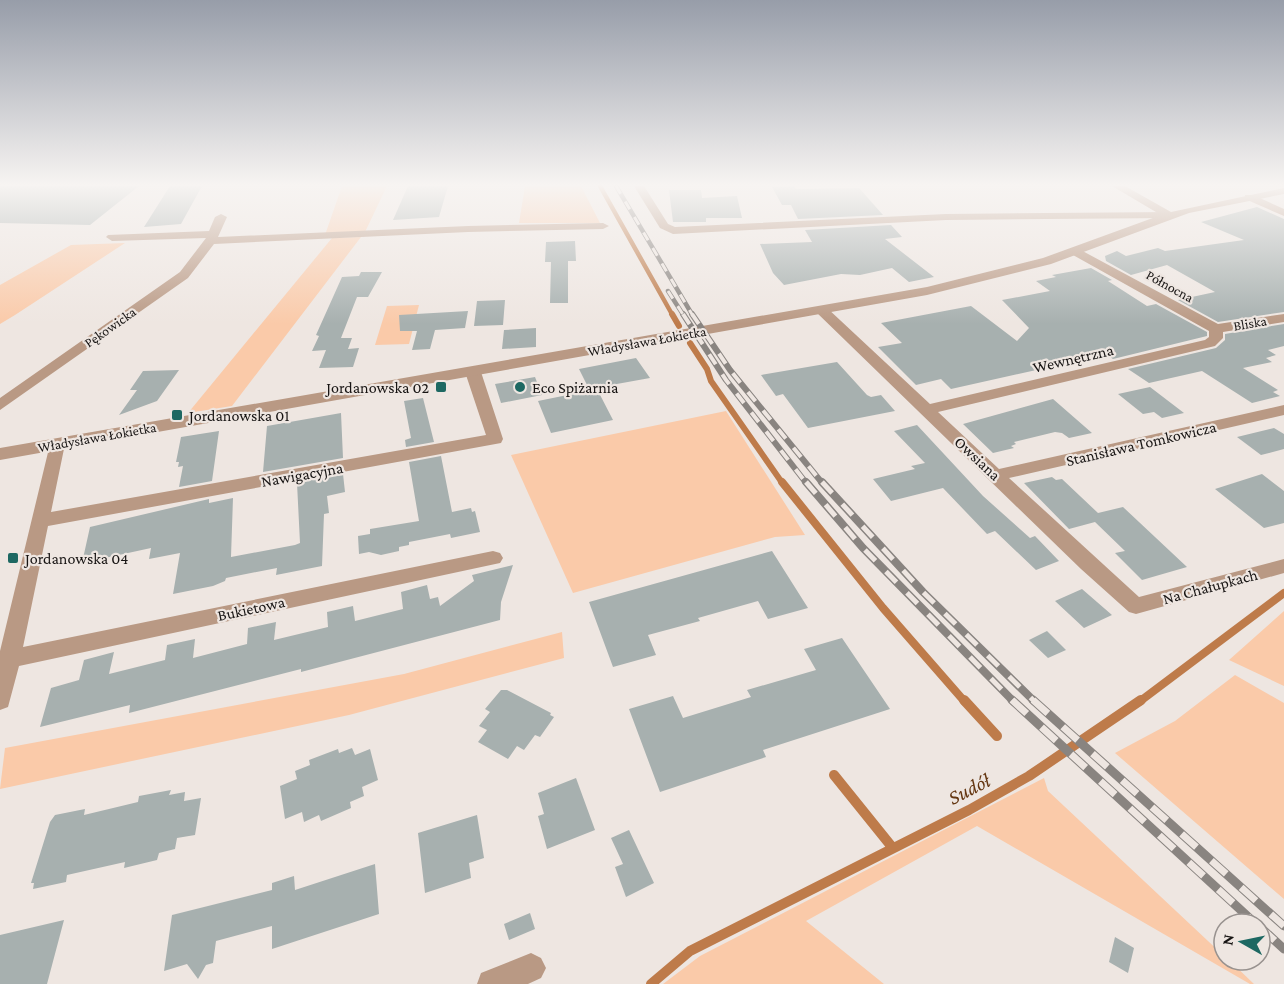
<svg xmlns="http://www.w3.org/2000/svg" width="1284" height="984" font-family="'Crimson Pro',serif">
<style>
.green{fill:#facaa9}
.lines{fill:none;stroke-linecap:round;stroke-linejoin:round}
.stream-far3{stroke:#be7b4a;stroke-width:4.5}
.stream-far2{stroke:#be7b4a;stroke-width:6}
.stream-far1{stroke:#be7b4a;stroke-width:8}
.stream{stroke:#be7b4a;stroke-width:10}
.building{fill:#a7b0af}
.minor{fill:#b99984;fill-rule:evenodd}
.tertiary{fill:#b99984;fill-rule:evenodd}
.rail-far3-casing{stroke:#898480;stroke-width:4.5}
.rail-far2-casing{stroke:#898480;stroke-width:6}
.rail-far1-casing{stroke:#898480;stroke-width:8}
.rail-casing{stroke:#898480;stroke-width:9}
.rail-far3{stroke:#eee6e1;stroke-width:3;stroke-dasharray:9;stroke-linecap:butt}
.rail-far2{stroke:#eee6e1;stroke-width:4;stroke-dasharray:12;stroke-linecap:butt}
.rail-far1{stroke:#eee6e1;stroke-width:5;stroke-dasharray:15;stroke-linecap:butt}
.rail{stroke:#eee6e1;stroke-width:7;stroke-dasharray:20;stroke-linecap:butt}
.poi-dot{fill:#1d6862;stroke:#eee6e1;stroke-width:2}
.labels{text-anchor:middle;stroke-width:4.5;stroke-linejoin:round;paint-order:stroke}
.far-street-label{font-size:14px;fill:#171413;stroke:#eee6e1}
.street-label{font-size:16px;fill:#171413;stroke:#eee6e1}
.poi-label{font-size:16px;fill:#171413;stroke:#eee6e1;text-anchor:start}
.near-water-label{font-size:21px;font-style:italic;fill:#643611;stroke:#eee6e1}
</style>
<rect width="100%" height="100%" fill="#eee6e1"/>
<path class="green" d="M342,186h45l-22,46 -40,3z
M525,186h56l19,37h-81z
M361,237l-129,169 -44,7 144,-175z
M125,243l-110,72 -15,9v-39l71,-40z
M419,305l-10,39 -34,1 12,-39z
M726,411l79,124 -30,2 -202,56 -62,-138z
M1284,611v75l-55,-26z
M562,632l2,26 -215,57 -349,74 5,-41 399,-74z
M1235,675l49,28v196l-169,-146 60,-32z
M1044,778l4,13 176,165v4h5l25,24h-4l-273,-158 -171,95 78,63h-221l37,-28z"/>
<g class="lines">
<path class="stream-far3" d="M600,186l73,130"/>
<path class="stream-far2" d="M672,314l7,12
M690,343l17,26 4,12 72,103"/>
<path class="stream-far1" d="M782,482l101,126 82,94
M1139,702l145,-109"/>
<path class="stream" d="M964,700l33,36
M834,775l58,72
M651,984l39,-33 279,-141 60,-34 112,-76"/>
</g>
<path class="building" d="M0,186h139l-49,39 -90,-2z
M170,186h32l-21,38 -37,3z
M408,186h40l-9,31 -46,3z
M794,186l2,3 63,-1 24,27 -85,4 -7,-14h-9l-10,-18z
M669,190h32l1,8 35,-2 5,22h-36v4h-33z
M1257,207l27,12v93l-66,10 -40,-22 37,-8 -48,-27 -36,10 -25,-14 -1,-5 12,-5 9,5 32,-8 7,3 79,-11 -43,-18z
M891,225l11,12 -17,2 49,38 -25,5 -17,-14 -32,7 -19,-1 -57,11 -11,-12 -13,-29 52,-2 -7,-12z
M575,241l1,20h-8v42h-18l1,-41h-6l1,-20z
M1091,268l21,12 -4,1 39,25 9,-2 51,28v4l-94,23 -10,-7 -48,10 4,3 -108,24 -10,-10 -25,6 -38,-38 24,-4 -21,-20 90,-17 46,35 12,-13 -27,-28 48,-9 -14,-10 20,-4 -4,-2z
M361,272h21l-14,25h-11l-16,41h11l-4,11 11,-1 -6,19 -34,1 7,-18 -14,1 7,-15 -3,-1 26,-58 17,-1z
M505,300l-2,25 -29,1 3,-25z
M468,311l-3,17 -30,2 -5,19 -18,1 5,-19h-17l-1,-16z
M1284,324v22l-16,4 8,5 -10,3 6,4 -29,6 35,22 -5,2 7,4 -28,7 -50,-32 -53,12 -21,-14 88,-21 9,-8v-6z
M536,328v19l-34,2 2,-19z
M636,358l14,20 -61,11 -10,-20z
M837,362l30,33 4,2 10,-2 14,16 -87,17 -25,-34 -7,2 -15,-21z
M179,370l-22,31 -38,14 18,-25h-7l13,-19z
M535,377l7,18 -41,8 -6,-19z
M1150,387l34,26 -22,5 -8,-6 -11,2 -25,-20z
M597,389l16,31 -62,13 -13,-32z
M423,398l11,44 -28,5 -1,-7 6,-2 -7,-37z
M1053,399l39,34 -23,5 -7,-5 -7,-1 -41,10 2,2 -5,2 3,2 -21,5 -30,-29z
M341,413l2,45 -80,14 4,-46z
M917,425l66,71 47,42 5,-2 24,25 -23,9 -41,-39 -8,3 -44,-46 -52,13 -18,-22 42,-10 -4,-3 14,-3 -31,-32z
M1274,428l10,6v15l-23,6 -24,-18z
M219,431l-7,50 -33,6 4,-21 -5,1 1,-5h-3l5,-25z
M441,456l11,56 19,-4 1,4 3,-1 5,21 -29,6 -1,-4 -41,8v3l-10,2v4l-18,4 -12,-3 -10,2 -1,-18 12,-2v-5l49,-8 -10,-59z
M343,474l2,18 -18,4 2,17 -5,1 -2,52 -46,9 1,-7 -51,10 -1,3 -12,5 -40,8 7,-41 -31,6 2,-11 -69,15 8,-36 119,-28v4l24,-5 -2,59 64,-12 5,-2 -3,-60z
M1262,474l22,17v32l-20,5 -49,-39z
M1052,477l4,3 6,-1 36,34 25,-6 64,60 -45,13 -27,-27 10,-2 -30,-29 -26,7 -45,-46z
M772,551l36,57 -40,11 -10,-18 -60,17 2,3 -52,14 8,20 -43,12 -24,-65z
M513,565l-12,37 -1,18 -199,52v-3l-172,44 1,-8 -90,22 11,-39 28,-8 5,-20 30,-8 -5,22 56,-14 2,-15 28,-6 -2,19 54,-14 1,-16 28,-6 -2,18 54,-13 -1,-15 26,-6 2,15 48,-12 -2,-17 26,-7 3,14 8,-2 2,9 34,-25 -2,-6z
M1082,589l30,26 -28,13 -29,-27z
M1047,631l19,19 -18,8 -19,-18z
M842,638l48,71 -127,41 3,7 -106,35 -31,-83 44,-13 10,22 68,-21 -4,-7 69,-20 -12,-21z
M501,690h6l44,23 -1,2 4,2 -14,20 -5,-2 -11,15 -7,-4 -9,13 -30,-17 9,-12 -8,-4 11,-14 -5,-3z
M352,748l3,7 15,-6 8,31 -16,7 2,9 -14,6 1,6 -30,13 -2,-6 -15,7 -2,-10 -17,7 -5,-33 17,-7 -2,-8 15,-6 -1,-5 29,-11 1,4z
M576,778l19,52 -48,19 -9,-33 6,-2 -6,-21z
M171,790l-2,5 16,-3 -1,9 17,-3 -6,37 -18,3 -2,11 -16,4 -2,7 -33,8 1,-6 -58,13 -1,7 -33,7 1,-6h-3l19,-61 5,-7 30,-6 -1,6 54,-13 1,-6z
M477,815l7,43 -15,5 2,15 -46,15 -7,-60z
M629,830l25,53 -28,14 -11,-30 8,-3 -12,-26z
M375,864l4,50 -107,35v-23l-56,15 -3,22 -7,2 -8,14 -11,-15 -23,7 8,-56 100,-25v-7l22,-7 1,14z
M530,913l5,16 -26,11 -5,-16z
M64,920l-17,64h-47v-49z
M1115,937l19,11 -6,25 -19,-11z"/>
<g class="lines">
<path class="minor" d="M634,186h10l24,38 7,3 271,-13 223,-2 6,3 -6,3 -223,2 -273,14 -13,-6z
M1245,195h8l31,14v7l-39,-17z
M221,214l6,3 -9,20 250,-11 135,-3 6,3 -6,3 -135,3 -254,12 -26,34 -188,132v-12l180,-126 26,-34 -94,3 -6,-4 2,-2 101,-4 6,-14z
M1077,248l141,76 66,-10v8l-61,10v6l-8,8 -277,66 61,57 285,-64v10l-275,63 130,119 145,-38v14l-148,41 -7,-2 -48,-43 -267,-259 2,-3h10l104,97 275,-64 4,-3v-6l-136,-76 -2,-3z
M473,367l8,5 22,67 -2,4 -453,83 -25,121 470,-96 7,2 3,5 -3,5 -481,103 -11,41 -8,3v-59l51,-211 6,-1 8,5 -14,68 435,-77 -21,-63z
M531,953l10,5 5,10 -5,10 -13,6h-51l4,-11z"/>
<path class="tertiary" d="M1112,186h13l46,26 113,-24v6l-95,19 -138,51 -124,31 -927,165v-12l927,-161 116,-29 118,-43z"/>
<defs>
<path id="rail-far3" d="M616,186l77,130
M668,291l16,25"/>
<path id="rail-far2" d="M683,314l43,66 81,104
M692,314l38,56 93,114"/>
<path id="rail-far1" d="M806,482l57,66 151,154
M822,482l101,110 112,110"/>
<path id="rail" d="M1012,700l244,224
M1033,700l251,226
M1260,927l24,22"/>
</defs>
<use href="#rail-far3" class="rail-far3-casing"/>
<use href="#rail-far2" class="rail-far2-casing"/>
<use href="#rail-far1" class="rail-far1-casing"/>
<use href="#rail" class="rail-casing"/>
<use href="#rail-far3" class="rail-far3"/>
<use href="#rail-far2" class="rail-far2"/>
<use href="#rail-far1" class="rail-far1"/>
<use href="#rail" class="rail"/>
</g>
<linearGradient id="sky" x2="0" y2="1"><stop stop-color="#979da9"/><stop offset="0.57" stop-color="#f7f4f2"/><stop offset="1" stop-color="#f7f4f2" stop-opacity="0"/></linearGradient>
<rect width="1284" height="324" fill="url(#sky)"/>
<g class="poi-dot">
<rect x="435" y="381" width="12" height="12" rx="3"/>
<circle cx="520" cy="387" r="6"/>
<rect x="171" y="409" width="12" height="12" rx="3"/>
<rect x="7" y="552" width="12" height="12" rx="3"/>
</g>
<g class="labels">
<g class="far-street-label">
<text transform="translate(1170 286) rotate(29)" y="5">Północna</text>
<text transform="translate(1250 323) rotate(-10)" y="5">Bliska</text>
<text transform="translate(110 327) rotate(-35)" y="5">Pękowicka</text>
<text transform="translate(647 341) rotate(-10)" y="5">Władysława Łokietka</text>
<text transform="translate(97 437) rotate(-10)" y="5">Władysława Łokietka</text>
</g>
<g class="street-label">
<text transform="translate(1073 358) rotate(-13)" y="6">Wewnętrzna</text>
<text transform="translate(1141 443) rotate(-13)" y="6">Stanisława Tomkowicza</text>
<text transform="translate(978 458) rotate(43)" y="6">Owsiana</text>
<text transform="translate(302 474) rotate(-10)" y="6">Nawigacyjna</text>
<text transform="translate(1210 586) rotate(-15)" y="6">Na Chałupkach</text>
<text transform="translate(251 608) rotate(-12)" y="6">Bukietowa</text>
</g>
<g class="poi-label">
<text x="429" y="393" text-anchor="end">Jordanowska 02</text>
<text x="532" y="393">Eco Spiżarnia</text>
<text x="189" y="421">Jordanowska 01</text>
<text x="25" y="564">Jordanowska 04</text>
</g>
<g class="near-water-label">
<text transform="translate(969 789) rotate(-27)" y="7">Sudół</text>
</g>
</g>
<g transform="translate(1242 942) rotate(279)"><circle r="28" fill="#eee6e1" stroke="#98928f" stroke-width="1.5"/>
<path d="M0-4.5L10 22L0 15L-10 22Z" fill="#1d6862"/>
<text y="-9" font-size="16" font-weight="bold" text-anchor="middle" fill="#171413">N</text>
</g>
</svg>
